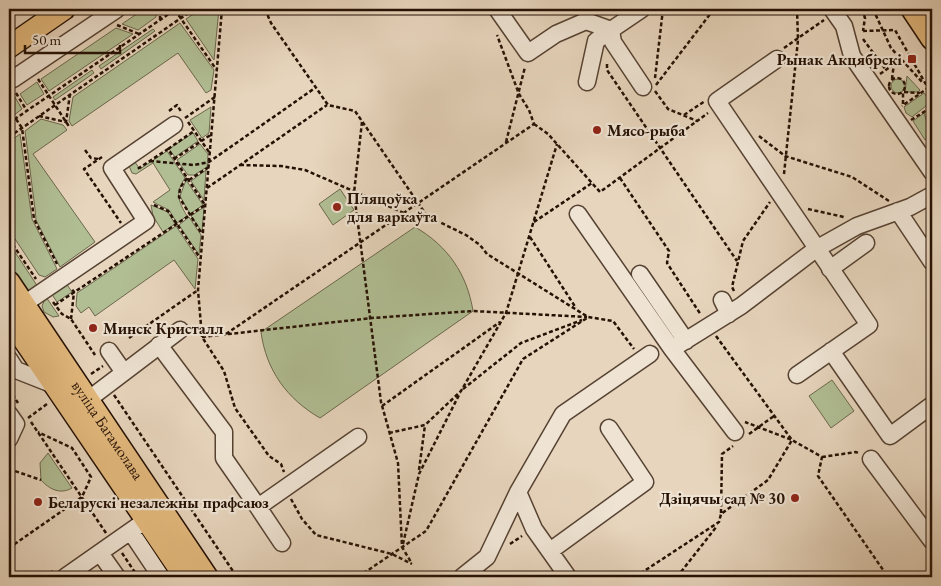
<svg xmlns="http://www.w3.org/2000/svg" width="941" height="586" font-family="'EB Garamond',serif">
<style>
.green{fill:#b1be94;stroke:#6b684c}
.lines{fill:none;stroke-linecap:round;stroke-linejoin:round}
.minor-casing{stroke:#564232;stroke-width:19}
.major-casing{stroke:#251104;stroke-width:24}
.path{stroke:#251104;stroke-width:2.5;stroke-dasharray:4 2.5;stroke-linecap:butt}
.minor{stroke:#efe4d4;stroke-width:16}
.major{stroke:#e4ba7e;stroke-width:21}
.poi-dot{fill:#8f2418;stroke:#efe4d4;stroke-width:2}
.labels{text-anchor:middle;stroke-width:4.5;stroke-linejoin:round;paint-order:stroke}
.poi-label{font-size:16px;font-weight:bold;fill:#251104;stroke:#efe4d4;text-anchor:start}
.street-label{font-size:16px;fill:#251104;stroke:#efe4d4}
</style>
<rect width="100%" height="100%" fill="#e7d5bd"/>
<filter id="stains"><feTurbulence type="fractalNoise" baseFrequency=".004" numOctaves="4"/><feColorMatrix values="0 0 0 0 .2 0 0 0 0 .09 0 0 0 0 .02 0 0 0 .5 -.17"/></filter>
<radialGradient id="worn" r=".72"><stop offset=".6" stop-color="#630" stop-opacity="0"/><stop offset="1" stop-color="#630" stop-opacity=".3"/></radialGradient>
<path class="green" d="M144,9h12v8l-18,13 -16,-6z
M201,9h18l-5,51 -28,-41z
M180,23l34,47 -3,20 -5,3 -28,-40 -106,73 -3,-5 4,-24z
M116,28l17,6 -84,57 -8,-12z
M153,29l2,2 -54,38 -2,-3z
M92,70l2,3 -39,27 -2,-3z
M907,76l13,14 -2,2h-13z
M891 86a7 7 0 1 1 14 0a7 7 0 1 1-14 0Z
M37,82l7,12 -17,11 -7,-11z
M9,87l13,22 -13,10z
M924,93l6,7 -4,6 -14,11 -6,-4 -2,-6z
M211,107l-2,26 -7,5 -12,-18z
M924,113l7,23 -6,4 -12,-19z
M41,119l22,6 4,5 -34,24 62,88 -35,25 -24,-47 -1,-11 -10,-78z
M193,133l5,8 -23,16 -6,-8z
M20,134l12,85 25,50 -12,8 -6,-2 -30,-45v-88z
M200,144l8,10 -1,13 -13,8h-6l-11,-15z
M167,151l18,27c-10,15 -7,23 2,38l-10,7 -8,-13 -16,-8 17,-12 -17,-27 -17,11 -4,-1 -3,-7 5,-5 6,8z
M206,170l-2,30 -13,-19z
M186,180l17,25 -13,9 -10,-18z
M340,189l14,21 -21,15 -14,-21z
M151,205l17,7 7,12 -12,8 -10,-16z
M204,207l-2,25 -11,-16z
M189,217l12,18 -2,20 -20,-30z
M176,226l22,33 -3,30 -21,-29 -79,56 -6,-9 -8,6 -5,-7 1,-13z
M415,227c33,19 52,47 58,84l-153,107c-33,-19 -54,-48 -59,-86z
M11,246l27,41 -9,5c-12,-9 -26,-33 -18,-46z
M66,283l6,9 -15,10 -6,-9z
M46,297l13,19 -6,1 -9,-5 -2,-6z
M832,380l22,31 -23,17 -22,-32z
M48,453l24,35c-12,7 -23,1 -31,-8l-1,-17z"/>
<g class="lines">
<defs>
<path id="minor" d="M497,9l31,44 28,-19 30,-13 25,9
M642,9l-31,21 2,12 30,45
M832,9l12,17 8,30 80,116
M777,59l-60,42 152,224 -72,50
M9,73l4,6 104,-70
M587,82l9,-41 15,-11
M898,211l34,51
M578,214l94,135 63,83
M830,269l36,-26
M640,274l46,67
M722,300l7,14
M24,304l122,-83 -34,-53 62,-43
M159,345l65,87v26l34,49 100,-70
M672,349l69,-43 75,-57 41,-23 53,-19 22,-12
M109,351l14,20
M831,351l59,85 42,-31
M9,359l7,11 38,15
M89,399l91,-69
M9,414l7,10 -7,15
M871,459l61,82
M518,492l16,37 34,48
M258,507l24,36
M131,532l30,45
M550,551l95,-69 -36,-54
M100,553l17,24
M65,577l90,-63
M462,577l25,-20 31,-65 45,-78 87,-60"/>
<g id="major">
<path d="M912,9l20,30"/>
<path d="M9,47l55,-38"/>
<path id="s1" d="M9,282l198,295"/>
<path d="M9,318l176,259"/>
</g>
</defs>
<use href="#minor" class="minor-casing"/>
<use href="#major" class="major-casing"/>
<path class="path" d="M222,9l-24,281 4,47 22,34 11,37 34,48 12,8 3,8
M271,9l-3,7 3,7 57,82 27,6 72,105 39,19 14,10 7,9 101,63 25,4 21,28
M862,9l3,9 -2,13
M873,9l18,39 32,35
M175,10l41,59
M9,14l7,-5
M160,20v-11
M117,25l22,9
M863,31l32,-1 33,58 -26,18
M863,39l23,31
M784,48l40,-28
M607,64v6l130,191
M880,74l21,-15
M889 86a8 8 0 1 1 16 0a8 8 0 1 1-16 0Z
M655,78l8,-69
M38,79l32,49
M892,79l2,-16
M656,85l58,-76
M927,87l5,6
M655,91l13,18 29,12
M16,93l11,18
M932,102l-5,8 5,25
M903,104v-12l17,1
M169,111l8,-6 5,8
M684,115l21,-14
M39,116l27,6 4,-28
M185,118l30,-21
M16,119l6,9 12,91 23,45
M911,120l16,-10
M188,122l21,30
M362,122l-8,71 27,209 17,61 4,84 9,15
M9,123l167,-114
M534,124l14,10 52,58 108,-79
M759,136l26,20 67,21 37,24
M9,137l185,-128
M506,142l19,-75
M168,149l26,-18
M85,150l6,8 8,1
M102,157l-18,12 37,54
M174,159l38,-25
M150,161l44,4 15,-3 106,-74
M240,165l41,1 24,4 99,43
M784,174l14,-134 -1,-31
M187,178l-7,10 -1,9 23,37
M620,178l49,73 -2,12 34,52
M189,180l20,-13
M207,188l120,-83
M154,205l14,6 32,47
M808,209l36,8
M534,222l58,-39
M530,237l46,71
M9,239l27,40
M734,291l-2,-4 11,-46 27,-39
M53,302l9,12 9,5 24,36
M55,305l150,-100 -37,-56 -32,21
M71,319l3,-27 -3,-4
M226,334l308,-210 -5,-14 -10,-16 -22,-59
M716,336l76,104 30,17 -4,19 70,101
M202,337l170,-19 101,-7 114,6
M129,338l69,-48
M91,374l12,-8
M9,389l9,14
M463,389l58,-46 61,-23
M114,395l123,182
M382,406l118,-84
M28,418l19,-14
M31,422l75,111
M389,433l36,-8 36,-34 45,-78 51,-169
M749,434l25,-18
M822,457l34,-5 4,2
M9,469l32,11
M419,470l6,-45
M291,499l11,20 14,16 76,19 20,10
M721,513l1,-59 11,-8
M403,544l16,-70 41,-81
M510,544l12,-8
M9,548l73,-51 9,-20 -19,-29 -34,-16
M122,553l16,24
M44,577l9,-6
M358,577l68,-46 97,-172 64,-41
M635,577l84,-55 2,-8 47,-34 24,-40 -47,-18
M677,577l40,-51"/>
<use href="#minor" class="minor"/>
<use href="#major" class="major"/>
</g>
<g class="poi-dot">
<rect x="907" y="54" width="10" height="10" rx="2.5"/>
<circle cx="597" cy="130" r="5"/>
<circle cx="337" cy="207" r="5"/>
<circle cx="93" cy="328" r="5"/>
<circle cx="795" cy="498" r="5"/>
<circle cx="38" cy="502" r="5"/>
</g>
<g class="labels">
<g class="poi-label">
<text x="902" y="65" text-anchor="end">Рынак Акцябрскі</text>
<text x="607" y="136">Мясо-рыба</text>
<text x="347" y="204">Пляцоўка<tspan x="347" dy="18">для варкаўта</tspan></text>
<text x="103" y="334">Минск Кристалл</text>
<text x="785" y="504" text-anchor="end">Дзіцячы сад № 30</text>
<text x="48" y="508">Беларускі незалежны прафсаюз</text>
</g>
<g class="street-label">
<text dy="6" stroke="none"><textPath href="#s1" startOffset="178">вуліца Багамолава</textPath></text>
</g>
</g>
<rect width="941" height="586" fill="none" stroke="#e7d5bd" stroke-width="30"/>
<rect x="10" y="10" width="921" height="566" fill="none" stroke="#251104" stroke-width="2.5"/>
<rect x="15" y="15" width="911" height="556" fill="none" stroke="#251104"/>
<path d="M25 45v8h95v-8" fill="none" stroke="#251104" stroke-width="2.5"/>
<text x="32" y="45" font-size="15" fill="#251104" stroke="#efe4d4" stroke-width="4" paint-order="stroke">50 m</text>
<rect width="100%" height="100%" filter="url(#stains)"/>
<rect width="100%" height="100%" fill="url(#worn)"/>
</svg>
